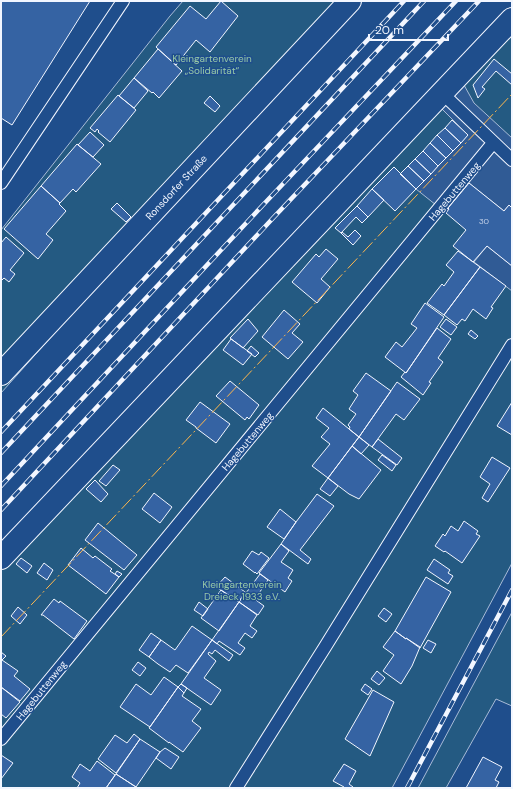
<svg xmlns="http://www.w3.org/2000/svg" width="513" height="789" font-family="'DM Sans',sans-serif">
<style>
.green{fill:#245a82;stroke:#a8bbd7}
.parking{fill:#305b95;stroke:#a8bbd7}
.building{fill:#3563a3;stroke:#f2f6ff}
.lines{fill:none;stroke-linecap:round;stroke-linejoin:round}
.lane-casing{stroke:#f2f6ff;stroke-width:14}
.street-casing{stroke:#f2f6ff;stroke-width:24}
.lane{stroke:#1f4e8c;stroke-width:12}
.street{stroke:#1f4e8c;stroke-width:22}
.rail-casing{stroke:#f2f6ff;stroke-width:4.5}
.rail{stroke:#1f4e8c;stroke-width:3;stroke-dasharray:9;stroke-linecap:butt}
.power{stroke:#ffb74d;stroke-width:1;stroke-dasharray:14 3 2 3;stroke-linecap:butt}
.labels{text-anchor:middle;stroke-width:3;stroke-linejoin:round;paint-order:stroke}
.number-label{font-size:8px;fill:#c3d1e8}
.park-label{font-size:10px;fill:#97c8a6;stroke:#1f4e8c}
.street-label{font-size:10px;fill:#f2f6ff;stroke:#1f4e8c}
</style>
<rect width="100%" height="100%" fill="#1f4e8c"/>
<path class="green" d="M183,1h168l-350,392v-163l169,-214z
M512,19v544l-120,225h-391v-231z
M512,612v94l-16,-7 -50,89h-28z"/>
<path class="parking" d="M464,85l10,18 38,35v70l-3,-3 -5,6 -35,-28 -23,30 -30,-24 52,-54 -26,-26z
M487,246l25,20v25l-38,-29z"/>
<path class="building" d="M1,1h89l-78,124 -11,-7z
M221,1l17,15 -28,36 -14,-12 -20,25 -20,-18 34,-41 16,13z
M158,49l24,22 -23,27 -6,-6 -1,1 -18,-15z
M494,59l18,15v11l-16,-14 -14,16 3,2 -7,9 -5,-13z
M134,78l14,13 -14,17 -15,-12z
M118,95l18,15 -26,32 -12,-10 1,-1 -2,-2 -2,3 -5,-4z
M210,96l10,10 -5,6 -11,-9z
M452,120l16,15 -7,8 -16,-15z
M445,128l16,15 -8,8 -16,-16z
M90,132l14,13 -11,12 -15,-12z
M437,135l16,16 -7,7 -16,-15z
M430,143l16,15 -8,8 -15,-15z
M77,144l24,20 -25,28 -3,-3 -13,14 -19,-17z
M423,151l15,15 -7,8 -16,-15z
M415,159l16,15 -7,7 -16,-15z
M408,166l16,15 -8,8 -16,-15z
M394,167l22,22 -21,22 -23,-22z
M469,183l35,28 5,-6 3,3v58l-25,-20 -14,16 -20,-16 13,-16 -20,-17 3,-4 -1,-1z
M41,186l19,17 -1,1 7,7 -20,23 7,6 -15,19 -34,-30z
M372,189l12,11 -16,17 -11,-11z
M117,203l14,14 -5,5 -15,-13z
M357,206l11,11 -6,6 -6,-6 -15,16 -6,-5z
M355,230l6,6 -8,9 -12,-12 1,-1 6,5z
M6,237l18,16 -14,17 5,4 -6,8 -5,-4 -3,3v-38z
M326,249l12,10 -17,20 9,8 -13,16 -25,-21 24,-28 3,3z
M458,251l22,16 -36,48 -17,-12 15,-19 2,2 10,-14 -8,-7z
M480,267l26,19 -15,21 2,1 -7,11 -13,-10 -8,12 -3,-2 -5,6 -13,-10z
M425,303l19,14 -38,56 -21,-16 11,-15 6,5 15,-19 -6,-4z
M284,310l16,14 -8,9 11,9 -15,17 -26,-22z
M248,319l10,12 -15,17 -13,-10z
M446,319l11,8 -6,8 -11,-8z
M437,328l14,11 -13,19 5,4 -14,20 2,1 -8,12 -22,-18 4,-5 1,1z
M471,330l7,6 -3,3 -7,-5z
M231,339l21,15 -9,11 -20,-15z
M251,346l8,7 -4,4 -8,-6z
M366,373l25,18 -32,46 -10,-8 1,-2 -2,-2 8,-11 -7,-5 9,-14 -5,-4z
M230,381l29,24 -10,14 -2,-2 -2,3 -29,-24z
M397,382l23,17 -16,21 -8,-6 -24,33 -13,-10z
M200,402l30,22 -14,19 -20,-15v-1l-10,-7z
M512,402v33l-15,-9z
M323,408l36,29 -31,41 -16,-12 18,-22 -9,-7 1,-1 7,-8 -13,-10z
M359,437l10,8 -8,9 -9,-8z
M378,439l24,19 -5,7 -25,-18z
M352,446l29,24 -22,29 -10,-5 -21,-16z
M382,455l14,10 -4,6 -14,-11z
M492,457l18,11 -22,34 -6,-4 8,-14 -10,-7z
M113,465l7,5 -14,16 -7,-5z
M328,478l10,8 -8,10 -10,-7z
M95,480l13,14 -7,8 -15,-13z
M154,493l18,14 -12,16 -18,-14z
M317,494l17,12 -34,44 11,9 -3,5 -27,-20 15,-22z
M280,509l16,13 -12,17 -17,-12z
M464,521l14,10 -2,3 4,2 -18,27 -17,-12 -1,1 -9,-6 8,-12 2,2 6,-10 7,5z
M98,523l39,32 -13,15 -39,-30z
M281,544l8,7 -8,11 12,8 -5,8 4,3 -7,11 -26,-19z
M81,548l12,10 2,-2 17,13 -2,2 9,6 -13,17 -38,-29z
M252,551l7,4 2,-3 8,6 -12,16 -2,-2v1l-12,-9z
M21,558l11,8 -5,7 -11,-9z
M434,559l16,11 -2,3 5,3 -5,8 -21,-14z
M44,563l9,7 -6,10 -10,-7z
M117,571l5,3 -3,3 -4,-3z
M260,574l8,6 -13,19 -9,-6z
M225,577l20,15 -6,10 -23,-15z
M426,577l25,15 -31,56 -14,-10v1l-11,-8z
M221,590l18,12 -20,29 -18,-13z
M245,592l19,14 -6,9 -19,-13z
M54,599l5,4 1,-2 27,20 -13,18 -31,-24h-2z
M199,602l9,7 -5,7 -9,-6z
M239,602l18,13 -7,11 7,5 -5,7 -7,-5 -7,10 7,5 -5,7 -21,-14 -2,3 -5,-4z
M18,607l9,8 -7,9 -9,-8z
M384,608l8,6 -6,8 -8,-6z
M192,626l20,14 -24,33 -12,-8 -6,7 -12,-8 -9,-7 12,-17 14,10z
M395,631l11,8v-1l14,9 -8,19 -11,18 -18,-13 11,-16 -11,-8z
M151,633l10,7 -12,17 -10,-7z
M212,640l21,15 -4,6 -14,-11 -3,4 -3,-2 -1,2 8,7 -12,17 17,12 -10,15 -30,-21z
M428,640l8,4 -5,9 -8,-5z
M1,652l5,4 -4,4 16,11 -4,5 16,13 -10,12 -19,-14z
M138,662l8,6 -6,8 -8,-6z
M377,671l8,7 -6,7 -8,-6z
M164,677l14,10 -28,40 -30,-20 16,-23 15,11z
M181,684l6,4 -3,5 -6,-6z
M365,684l7,5 -4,6 -7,-5z
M1,687l19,15 -14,16 -5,-4z
M178,687l6,6 -2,3 19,13 -9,12 9,7 -18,24 -14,-10v1l-20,-15z
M373,690l21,12 -24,54 -25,-17z
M134,734l6,5 -24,34 -18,-14 17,-24 12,8z
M140,739l20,13 -24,35 -20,-13z
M165,748l14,9 -8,12 -15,-11 4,-6z
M1,755l12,8 -12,16z
M483,757l19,10 -7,13 4,2 -3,6h-30z
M97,761l18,14 -9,13h-29l3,-5 -8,-6 8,-13 10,7z
M344,764l12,7 -7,13 4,3 -1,1h-9l1,-1 -11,-6z
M116,774l20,13v1h-30z"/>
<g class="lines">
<defs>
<path id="lane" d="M442,93l70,67
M1,183l122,-182
M1,739l492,-596
M236,788l89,-141 187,-302"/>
<path id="street" d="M1,374l349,-373
M1,558l511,-539"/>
</defs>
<use href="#lane" class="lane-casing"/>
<use href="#street" class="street-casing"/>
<use href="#lane" class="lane"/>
<use href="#street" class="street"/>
<defs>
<path id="rail" d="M1,432l403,-431
M1,453l423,-452
M1,486l262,-281 193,-204
M1,510l273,-293 205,-216
M407,788l105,-198"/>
</defs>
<use href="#rail" class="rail-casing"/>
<use href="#rail" class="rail"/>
<path class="power" d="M1,637l511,-543"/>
</g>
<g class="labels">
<g class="number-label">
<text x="484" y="224">30</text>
</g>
<g class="park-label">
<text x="212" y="62">Kleingartenverein<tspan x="212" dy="12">„Solidarität“</tspan></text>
<text x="242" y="588">Kleingartenverein<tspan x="242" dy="12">Dreieck 1933 e.V.</tspan></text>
</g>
<g class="street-label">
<text transform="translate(176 187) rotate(-47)" y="4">Ronsdorfer Straße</text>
<text transform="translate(454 191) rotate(-50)" y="4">Hagebuttenweg</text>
<text transform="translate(247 441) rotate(-50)" y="4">Hagebuttenweg</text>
<text transform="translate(41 690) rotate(-51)" y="4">Hagebuttenweg</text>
</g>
</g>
<rect width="513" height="789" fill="none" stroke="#f2f6ff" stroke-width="4"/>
<path d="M369 34v6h79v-6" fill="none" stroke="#f2f6ff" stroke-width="2"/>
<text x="375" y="34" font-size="12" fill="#f2f6ff" stroke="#1f4e8c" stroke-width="3" paint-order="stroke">20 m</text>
</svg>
